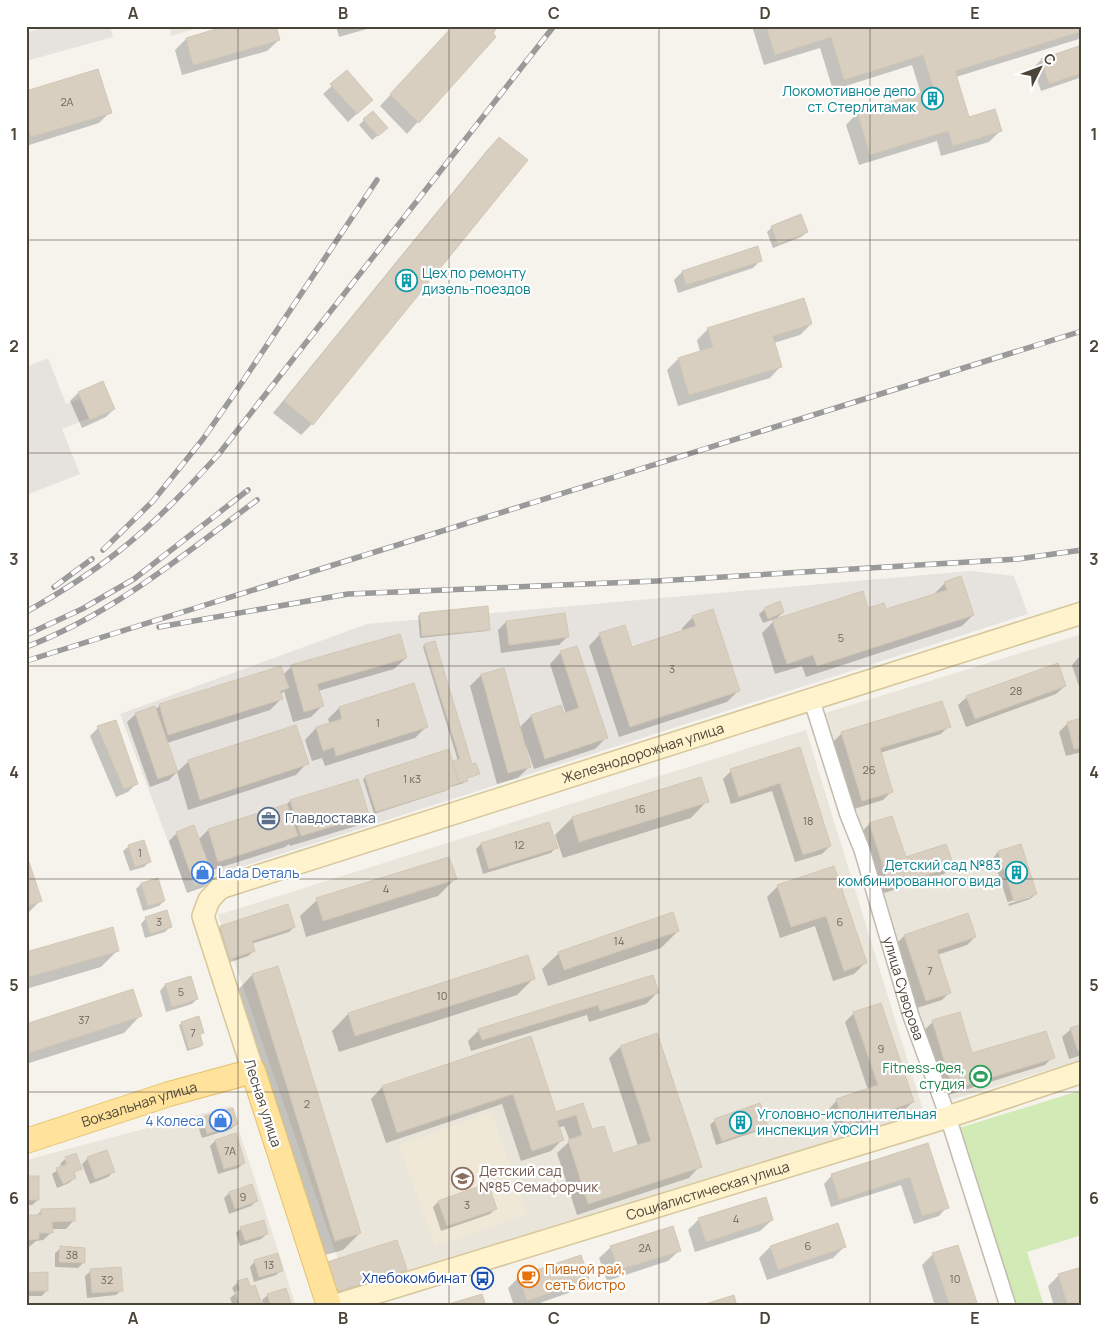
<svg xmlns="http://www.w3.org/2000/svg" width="1108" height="1332" font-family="Manrope,sans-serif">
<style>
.residential{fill:#eae5da}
.industrial{fill:#e6e2dd}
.education{fill:#efe8d6}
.green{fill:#d2eab5}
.shadow{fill:#0003;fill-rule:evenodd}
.building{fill:#d8cfc1;stroke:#d3c7b4}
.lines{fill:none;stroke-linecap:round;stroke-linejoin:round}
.street-casing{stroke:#c2bbae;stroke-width:18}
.secondary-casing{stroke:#d6c79b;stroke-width:24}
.primary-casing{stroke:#e6c16a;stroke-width:26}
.street{stroke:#fff;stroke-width:15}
.secondary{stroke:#fff3cd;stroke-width:21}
.primary{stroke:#ffe39c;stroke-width:24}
.rail-casing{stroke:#9a9a9a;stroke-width:5.5}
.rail{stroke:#fff;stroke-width:4;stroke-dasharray:11;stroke-linecap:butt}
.grid{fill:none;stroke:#4b4439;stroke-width:1;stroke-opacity:0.55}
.labels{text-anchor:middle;stroke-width:4.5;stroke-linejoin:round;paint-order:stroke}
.number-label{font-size:11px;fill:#6e675b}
.culture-label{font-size:14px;fill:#0d838f;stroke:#fff;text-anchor:end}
.street-label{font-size:14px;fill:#4b4439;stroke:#fff}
.service-label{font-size:14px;fill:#4e5e75;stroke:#fff;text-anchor:start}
.shop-label{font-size:14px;fill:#366cbe;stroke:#fff;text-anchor:start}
.leisure-label{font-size:14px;fill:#27864d;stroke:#fff;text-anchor:end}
.education-label{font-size:14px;fill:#785e54;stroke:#fff;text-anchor:start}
.food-label{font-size:14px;fill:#c56008;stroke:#fff;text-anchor:start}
.transit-label{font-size:14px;fill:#164399;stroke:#fff;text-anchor:end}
.neatline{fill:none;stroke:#4b4439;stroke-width:2}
.grid-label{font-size:16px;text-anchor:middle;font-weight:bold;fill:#4b4439}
</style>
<rect width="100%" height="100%" fill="#f6f3ec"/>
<path class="residential" d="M169,26h35l-33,10z
M1082,634v426l-138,42 -119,-389z
M806,730l120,390 -576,174 -132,-379z
M231,1106l65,200h-270v-146z"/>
<path class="industrial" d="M50,26h60l3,11 -87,24v-28z
M48,358l18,46 26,-10 8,20 -38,15 18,45 -54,21v-128z
M970,571l44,5 14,38 -828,266 -17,1 -63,-167 247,-90z"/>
<path class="education" d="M491,1112l36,102 -92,32 -36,-101z"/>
<path class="green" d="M1082,1090v145l-55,17 17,54h-29l-56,-178z"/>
<path class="shadow" d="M336,26h41l-38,11z
M454,26l37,7 3,4 -87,97 -27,-28z
M752,26h330v12l-126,39 13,41 32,12 -12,12 -48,14 -4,-15 -78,24 -13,-40 11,-12 64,-19 -9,-29 -79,25 -13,-42 -56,17z
M186,39l93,1 -12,11 -85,24 -7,-25z
M1082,46v31l-41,14 -8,-23 8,-8z
M347,72l16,36 -15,14 -25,-28z
M26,93l84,19 -11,11 -73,23z
M372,112l9,21 -9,7 -13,-15z
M499,138l28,23 -215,263 -11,11 -28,-22 215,-264z
M772,227l35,5 -6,5 -28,11 -6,-16z
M757,248l4,12 -8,8 -75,25 -4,-13 8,-8z
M811,324l-11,11 -26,8 7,23 -11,12 -92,28 -11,-36 11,-11 22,-8 -3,-11 11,-11z
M102,383l12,26 -8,8 -24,11 -12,-27 8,-8z
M945,583l28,32 -11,11 -156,51 -4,-11 -27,8 -13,-41 15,-15 -14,5 -4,-9 6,-5 18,3 -9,9 94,-11 17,1 49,-17z
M487,608l2,21 -2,2 -67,7 -2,-22 2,-2z
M693,617l45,74 -11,11 -108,35 -30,-91 11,-12 31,14 52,-16 -1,-4z
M506,622l61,15 -8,8 -58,8 -3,-23z
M425,645l47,120 6,9 -12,5 -2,4 -17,5 -2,3 -71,23 -11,-35 3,-2 92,-16 -35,-114z
M561,652l45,86 -11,11 -61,20 -8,-23 -2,1 6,19 -12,12 -21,6 -27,-98 11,-11 38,53 12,-12 35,-2 -16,-50z
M1080,656h2v33l-2,1 -8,-25z
M406,658l-12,11 -76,22 4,15 -11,11 -18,5 -9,-31 -4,4 1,4 -11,11 -103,33 10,29 -8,8 -19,7 -23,-65 9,-8 19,-4 4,-4 122,-39 2,8 9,-9z
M1065,686l-9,8 -90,33 -8,-22 9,-8z
M942,703l7,23 -8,8 -61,19 12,38 -9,9 -29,9 -21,-67 8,-8z
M339,708l87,19 -11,11 -90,28 -3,-8 -10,3 -7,-21 11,-12 14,-4 -2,-5z
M1082,719v33l-16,4 -7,-24 8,-8z
M98,728l39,55 -9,9 -12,5 -26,-61z
M799,749l31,97 -8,8 -27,8 -23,-71 -41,13 -8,-25 8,-8z
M189,761l118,2 -11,12 -108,35 -11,-38z
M700,778l7,23 -16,17 -128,40 -8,-23 17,-17z
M290,801l77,13 -11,12 -66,20 -1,-2 -4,3 -76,24 3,8 -8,8 -17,6 -18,-52 8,-8 21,7 10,-10 78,-25z
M891,817l14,42 47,6 -8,9 -63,20 -20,-61 8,-9z
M548,823l8,24 -5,6 -68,21 -7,-25 5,-5z
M129,846l21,15 -6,6 -14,4 -7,-20z
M998,852l38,42 -6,5 -21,7 -16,-48zM1031,895v2l-23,7v-2z
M26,865l14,36 -14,14z
M833,868l32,95 -11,11 -21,7 -18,-55 -35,12 -13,-41 11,-11z
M455,879l-17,17 -132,41 -6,-21 17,-16z
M141,884l23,17 -5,5 -16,5 -7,-22z
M146,918l25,8 -6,6 -20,6 -4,-14z
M220,927h74l-5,5 -38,12 3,7 -6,5 -23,8 -10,-32z
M678,931l-17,17 -113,38 -6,-17 17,-16z
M904,936l71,1 -8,8 -30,10 13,37 -8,8 -25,8 -21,-64z
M118,950l-17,17 -75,22v-36z
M252,975l108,258 -17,17 -25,7 -82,-265z
M190,977l7,22 -5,5 -26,8 -6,-21 5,-6z
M652,977l5,16 -11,11 -57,18 -2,-7 -116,36 -3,-10 11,-11z
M534,978l-17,17 -178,57 -7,-21 16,-17z
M854,1013l59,89 -9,8 -67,22 -8,-23 8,-9 31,-10 -23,-68z
M140,1016l-16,17 -98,31v-39z
M933,1022l39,33 81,2 -8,8 -100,31 -21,-66z
M182,1023l21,9 -4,3 3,10 -2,2 -13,4 -8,-26z
M1082,1026v29l-13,4 -7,-22 9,-8z
M656,1035l44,131 -11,12 -112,37 -20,-62 13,-12 -6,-15 -6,2 4,12 -11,11 -30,10 -19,-57 -116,39 -15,-44 11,-12 148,-49 25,75 28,-9 8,27 21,24 26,-9 -29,-88 11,-11z
M203,1118l33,6 -5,5 -29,9 -5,-15z
M715,1120l51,5 -5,5 -45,15 -6,-20z
M215,1141l29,22 -6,5 -20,6 -8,-28z
M927,1145l20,62 -8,9 -25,8 -13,-39 -70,22 -7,-23 8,-9z
M106,1152l7,20 -5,5 -18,7 -8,-20 5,-5z
M75,1155l5,13 -7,6 2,4 -6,5 -12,5 -5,-14 10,-7 -2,-3 5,-5 4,11 2,-1 -4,-10h-2z
M26,1177l12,23 -6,5h-6z
M487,1185l8,24 -5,5 -49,17 -8,-24 5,-5z
M229,1193l28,8 -6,5 -22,8 -5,-16z
M41,1211l33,9 -8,9h-14v3l-9,8 -7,1 -7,6h-3v-30l10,-1z
M699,1219l73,1 -12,11 -65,21 -7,-22z
M241,1228l26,6 -6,5 -21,7 -4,-13z
M845,1246l-12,12 -66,22 -8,-22 11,-11z
M611,1247l69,3 -12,11 -61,20 -8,-23z
M61,1248l22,15 -5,5 -23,-1v-14z
M933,1254l43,52h-41l-13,-41z
M255,1261l27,9 -6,5 -22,7 -4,-15z
M327,1263l79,6 -6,6 -69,21z
M91,1271l31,19 -6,5 -29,3 -2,-22z
M27,1274l20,16 -5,6h-16z
M1059,1275l23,31h-28l-6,-20z
M519,1277l69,2 -11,11 -46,16h-17l-6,-18z
M238,1282l22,21 -2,3h-25l-3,-8 5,-4 -3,-6z
M268,1295l22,11h-26l-2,-6z"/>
<path class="building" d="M226,26h50l4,14 -87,25 -7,-27z
M453,26h45l-5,7 3,4 -77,86 -29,-29z
M766,26h316v5l-127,40 14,46 26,-8 7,22 -49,15 -5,-15 -78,24 -13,-43 77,-23 -11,-34 -79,25 -13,-43 -56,18z
M1082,45v28l-33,11 -8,-25z
M98,69l14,44 -81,24 -5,-16v-30z
M347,70l26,30 -16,14 -27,-30z
M373,111l15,17 -10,8 -15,-17z
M499,137l29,23 -215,265 -29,-24z
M801,214l7,18 -30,12 -7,-18z
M758,246l4,15 -76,24 -4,-14z
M804,298l8,26 -39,12 9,31 -93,28 -11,-37 35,-11 -6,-19z
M103,381l12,28 -25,11 -12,-28z
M961,576l13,39 -157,51 -4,-11 -26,9 -15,-44 91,-29 5,17 16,-5 2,6 61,-19 -3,-8z
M780,601l4,11 -16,7 -4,-11z
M488,606l2,24 -68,6 -2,-23z
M713,609l27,82 -110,36 -31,-94 26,-8 7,22 64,-21 -4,-10z
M565,613l4,24 -60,8 -3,-24z
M400,634l7,24 -90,26 7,22 -20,6 -13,-47z
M435,641l37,123 4,-1 4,11 -13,4 1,3 -9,2 -7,-22 8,-2 -36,-115z
M577,646l31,92 -63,21 -14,-44 30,-10 3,8 15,-5 -19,-57z
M1058,663l8,23 -91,33 -9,-23z
M281,666l8,22 -9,3 3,8 -115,36 -9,-31z
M504,668l27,99 -23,6 -27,-99z
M414,683l14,44 -92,29 -2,-9 -11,4 -7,-24 26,-8 -3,-12z
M942,701l9,26 -71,21 13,44 -31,9 -21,-69z
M155,706l23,66 -20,7 -23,-66z
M1082,718v29l-8,2 -7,-27z
M116,720l22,64 -14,5 -27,-63z
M296,725l13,39 -109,36 -12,-40z
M800,747l31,99 -28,9 -23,-72 -41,14 -9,-28z
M449,749l10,34 -11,4 1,2 -73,23 -11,-36z
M701,777l8,25 -130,40 -7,-25z
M358,779l11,36 -68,21 -11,-36z
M287,804l11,32 -80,26 -10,-33z
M892,816l14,41 40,-13 8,22 -64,21 -21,-64z
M549,822l9,26 -69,21 -8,-26z
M194,825l20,54 -19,7 -19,-54z
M144,840l7,22 -16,5 -7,-22z
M1021,844l16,50 -23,7 -16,-50z
M449,857l8,22 -134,42 -7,-23z
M29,862l13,39 -16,6v-44z
M834,866l33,97 -23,8 -18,-55 -35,11 -14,-42z
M158,878l7,23 -17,5 -7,-23z
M288,904l7,23 -43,14 3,10 -25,8 -10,-33z
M167,910l5,17 -22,7 -5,-17z
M673,912l6,19 -115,39 -6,-18z
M968,913l8,24 -39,13 14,43 -25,8 -22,-66z
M113,927l6,24 -93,27v-26z
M528,955l7,24 -180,57 -7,-23z
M278,966l83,267 -26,8 -83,-267z
M653,975l6,18 -59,18 -2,-6 -116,35 -4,-11z
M191,976l7,23 -26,8 -7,-23z
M133,989l9,27 -116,38v-30z
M881,1003l33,99 -69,23 -9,-26 42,-14 -25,-73z
M960,1012l12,41 74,-22 9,27 -102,31 -21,-69z
M199,1016l5,17 -4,1 3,11 -14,4 -8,-27z
M1082,1024v26l-4,1 -8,-23z
M657,1033l45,134 -114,37 -20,-64 14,-5 -6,-20 -19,6 7,19 -32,11 -19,-57 -116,39 -15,-47 149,-50 25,76 27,-9 9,26 12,-3 9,27 38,-12 -31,-95z
M760,1103l8,23 -46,15 -8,-22z
M233,1108l5,16 -31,10 -5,-17z
M236,1133l9,30 -21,6 -9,-29z
M928,1143l21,65 -27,8 -12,-39 -71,23 -8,-26z
M107,1150l8,22 -20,7 -8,-22z
M76,1153l6,16 -8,3 2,6 -13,6 -7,-16 12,-4 -3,-7z
M26,1176h13v24h-13z
M488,1183l9,26 -50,17 -9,-25z
M252,1184l6,17 -23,8 -6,-17z
M766,1197l7,23 -67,22 -8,-24z
M75,1208v13l-23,1 1,11h-14v6l-13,1v-25h15v-6z
M264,1220l4,14 -23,7 -5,-14z
M838,1223l8,24 -68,23 -8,-24z
M673,1226l8,25 -63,19 -8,-24z
M397,1240l10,30 -71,22 -9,-30z
M958,1245l20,61h-28l-18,-53z
M60,1246l25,2v15l-26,-1z
M278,1253l5,18 -24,6 -5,-17z
M581,1255l8,24 -62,22 -8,-25z
M121,1267l2,24 -31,2 -2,-24z
M1082,1267v39h-14l-10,-32z
M48,1272v19h-21v-18z
M247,1278l4,9 4,-2 7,19 -6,2h-16l-5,-14 5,-2 -3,-9z
M286,1288l6,18h-21l-4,-12z
M482,1294l4,12h-44z
M734,1295l3,11h-38z"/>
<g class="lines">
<defs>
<g id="street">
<path id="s1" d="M811,698l37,117 14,35 49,166 37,101 60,189"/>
</g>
<g id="secondary">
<path id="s2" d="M253,1071l-50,-155 6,-16 11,-12 862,-275"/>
<path id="s3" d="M333,1306l615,-189 134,-45"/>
</g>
<g id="primary">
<path id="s4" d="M26,1141l143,-47 84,-23 76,235"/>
</g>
</defs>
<use href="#street" class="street-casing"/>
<use href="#secondary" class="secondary-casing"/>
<use href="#primary" class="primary-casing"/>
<use href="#street" class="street"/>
<use href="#secondary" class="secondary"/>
<use href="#primary" class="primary"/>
<defs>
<path id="rail" d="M103,550l50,-49 50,-62 34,-49 140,-210
M54,587l38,-28
M26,612c32,-18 64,-38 93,-61 36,-28 68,-62 99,-96l336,-429
M159,627l189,-33 309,-13 361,-22 64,-9
M26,635l56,-26 52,-30 114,-89
M26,647c87,-33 157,-92 231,-147
M26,661l1056,-330"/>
</defs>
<use href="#rail" class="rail-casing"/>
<use href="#rail" class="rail"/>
</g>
<path class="grid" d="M238,26v1280M449,26v1280M659,26v1280M870,26v1280M26,240h1056M26,453h1056M26,666h1056M26,879h1056M26,1092h1056"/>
<defs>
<symbol id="building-ring" viewBox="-11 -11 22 22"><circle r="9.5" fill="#fff" stroke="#0f9aa8" stroke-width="1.5"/><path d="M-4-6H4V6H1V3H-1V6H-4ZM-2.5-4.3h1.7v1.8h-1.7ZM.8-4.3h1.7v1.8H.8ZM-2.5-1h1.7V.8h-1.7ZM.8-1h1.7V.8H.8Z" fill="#0f9aa8"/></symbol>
<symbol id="office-ring" viewBox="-11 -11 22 22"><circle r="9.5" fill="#fff" stroke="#5c6f8a" stroke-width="1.5"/><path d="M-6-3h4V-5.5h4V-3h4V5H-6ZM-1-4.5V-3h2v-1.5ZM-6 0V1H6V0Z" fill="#5c6f8a"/></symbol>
<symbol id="shop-ring" viewBox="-11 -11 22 22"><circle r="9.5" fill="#fff" stroke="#3f7fe0" stroke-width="1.5"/><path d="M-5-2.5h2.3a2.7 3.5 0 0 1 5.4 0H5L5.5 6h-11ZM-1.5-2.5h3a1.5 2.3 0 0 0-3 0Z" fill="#3f7fe0"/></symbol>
<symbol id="stadium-ring" viewBox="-11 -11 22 22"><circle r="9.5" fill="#fff" stroke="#2e9e5b" stroke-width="1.5"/><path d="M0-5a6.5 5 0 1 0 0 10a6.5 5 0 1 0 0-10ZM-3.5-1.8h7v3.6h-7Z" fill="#2e9e5b"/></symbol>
<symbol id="school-ring" viewBox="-11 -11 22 22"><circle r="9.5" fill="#fff" stroke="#8d6e63" stroke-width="1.5"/><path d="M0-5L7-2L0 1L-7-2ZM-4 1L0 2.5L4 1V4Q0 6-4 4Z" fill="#8d6e63"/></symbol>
<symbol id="cafe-ring" viewBox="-11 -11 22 22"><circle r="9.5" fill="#fff" stroke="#e8710a" stroke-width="1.5"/><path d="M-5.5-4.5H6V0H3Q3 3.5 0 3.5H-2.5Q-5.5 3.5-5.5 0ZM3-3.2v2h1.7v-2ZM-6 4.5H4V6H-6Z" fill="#e8710a"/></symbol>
<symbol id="bus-ring" viewBox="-11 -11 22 22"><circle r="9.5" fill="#fff" stroke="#1a4fb4" stroke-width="1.5"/><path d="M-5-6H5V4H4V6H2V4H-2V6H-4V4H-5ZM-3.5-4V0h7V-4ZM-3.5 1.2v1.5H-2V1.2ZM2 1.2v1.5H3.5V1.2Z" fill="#1a4fb4"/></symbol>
</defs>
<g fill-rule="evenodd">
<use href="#building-ring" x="920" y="86" width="25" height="25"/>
<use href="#building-ring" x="394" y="268" width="25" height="25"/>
<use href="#office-ring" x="256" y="806" width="25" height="25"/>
<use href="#shop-ring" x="190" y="860" width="25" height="25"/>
<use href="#building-ring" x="1004" y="860" width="25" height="25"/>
<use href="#stadium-ring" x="968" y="1064" width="25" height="25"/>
<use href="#shop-ring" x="208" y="1108" width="25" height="25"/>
<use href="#building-ring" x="728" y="1110" width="25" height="25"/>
<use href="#school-ring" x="450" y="1166" width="25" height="25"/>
<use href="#cafe-ring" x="516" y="1264" width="25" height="25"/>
<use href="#bus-ring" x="470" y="1266" width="25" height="25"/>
</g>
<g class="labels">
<g class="number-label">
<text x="67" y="106">2А</text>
<text x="841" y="642">5</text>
<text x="672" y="673">3</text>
<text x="1016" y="695">28</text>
<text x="378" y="727">1</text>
<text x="869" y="774">26</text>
<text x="412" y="783">1 к3</text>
<text x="640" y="813">16</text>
<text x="808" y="825">18</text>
<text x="519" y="849">12</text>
<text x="140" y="857">1</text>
<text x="386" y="893">4</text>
<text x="159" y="926">3</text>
<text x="840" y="926">6</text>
<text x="619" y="945">14</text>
<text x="930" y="975">7</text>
<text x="181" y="996">5</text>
<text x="442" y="1000">10</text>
<text x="84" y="1024">37</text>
<text x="193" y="1037">7</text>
<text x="881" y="1053">9</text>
<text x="307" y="1108">2</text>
<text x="230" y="1155">7А</text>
<text x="243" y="1201">9</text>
<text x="467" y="1209">3</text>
<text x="736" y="1223">4</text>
<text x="808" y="1250">6</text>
<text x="645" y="1252">2А</text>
<text x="72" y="1259">38</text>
<text x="269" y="1269">13</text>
<text x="955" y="1283">10</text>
<text x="107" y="1284">32</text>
</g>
<g class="culture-label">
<text x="916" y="96">Локомотивное депо<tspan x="916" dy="16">ст. Стерлитамак</tspan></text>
<text x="422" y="278" text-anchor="start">Цех по ремонту<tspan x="422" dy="16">дизель-поездов</tspan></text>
<text x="1001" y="870">Детский сад №83<tspan x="1001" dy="16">комбинированного вида</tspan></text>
<text x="757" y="1119" text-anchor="start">Уголовно-исполнительная<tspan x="757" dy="16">инспекция УФСИН</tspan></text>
</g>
<g class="street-label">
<text dy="5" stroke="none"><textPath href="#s2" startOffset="640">Железнодорожная улица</textPath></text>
<text dy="5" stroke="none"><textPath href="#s1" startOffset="305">улица Суворова</textPath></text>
<text transform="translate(263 1103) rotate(72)" y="5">Лесная улица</text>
<text dy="5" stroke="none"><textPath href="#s4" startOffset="119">Вокзальная улица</textPath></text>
<text dy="5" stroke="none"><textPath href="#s3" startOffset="392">Социалистическая улица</textPath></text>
</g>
<g class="service-label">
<text x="285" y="823">Главдоставка</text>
</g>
<g class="shop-label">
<text x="218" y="878">Lada Dеталь</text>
<text x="204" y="1126" text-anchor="end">4 Колеса</text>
</g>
<g class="leisure-label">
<text x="965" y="1073">Fitness-Фея,<tspan x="965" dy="16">студия</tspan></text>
</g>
<g class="education-label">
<text x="479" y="1176">Детский сад<tspan x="479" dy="16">№85 Семафорчик</tspan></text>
</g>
<g class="food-label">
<text x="545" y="1274">Пивной рай,<tspan x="545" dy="16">сеть бистро</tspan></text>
</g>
<g class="transit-label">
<text x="467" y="1283">Хлебокомбинат</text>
</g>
</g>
<rect width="1108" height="1332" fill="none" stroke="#ffffff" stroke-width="55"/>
<g transform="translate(1040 68) rotate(48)" stroke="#ffffff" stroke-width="4" paint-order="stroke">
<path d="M0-4L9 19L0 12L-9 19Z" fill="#4b4439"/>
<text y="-8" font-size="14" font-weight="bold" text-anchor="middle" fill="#4b4439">С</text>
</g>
<rect x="28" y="28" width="1052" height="1276" class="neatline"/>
<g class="grid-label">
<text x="133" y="19">A</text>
<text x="343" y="19">B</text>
<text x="554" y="19">C</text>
<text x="765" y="19">D</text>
<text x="975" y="19">E</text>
<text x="14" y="140">1</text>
<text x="1094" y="140">1</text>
<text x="14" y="352">2</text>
<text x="1094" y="352">2</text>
<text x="14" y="565">3</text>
<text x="1094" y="565">3</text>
<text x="14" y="778">4</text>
<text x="1094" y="778">4</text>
<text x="14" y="991">5</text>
<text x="1094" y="991">5</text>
<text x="14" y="1204">6</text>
<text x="1094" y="1204">6</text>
<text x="133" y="1324">A</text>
<text x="343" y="1324">B</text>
<text x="554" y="1324">C</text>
<text x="765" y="1324">D</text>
<text x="975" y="1324">E</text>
</g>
</svg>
